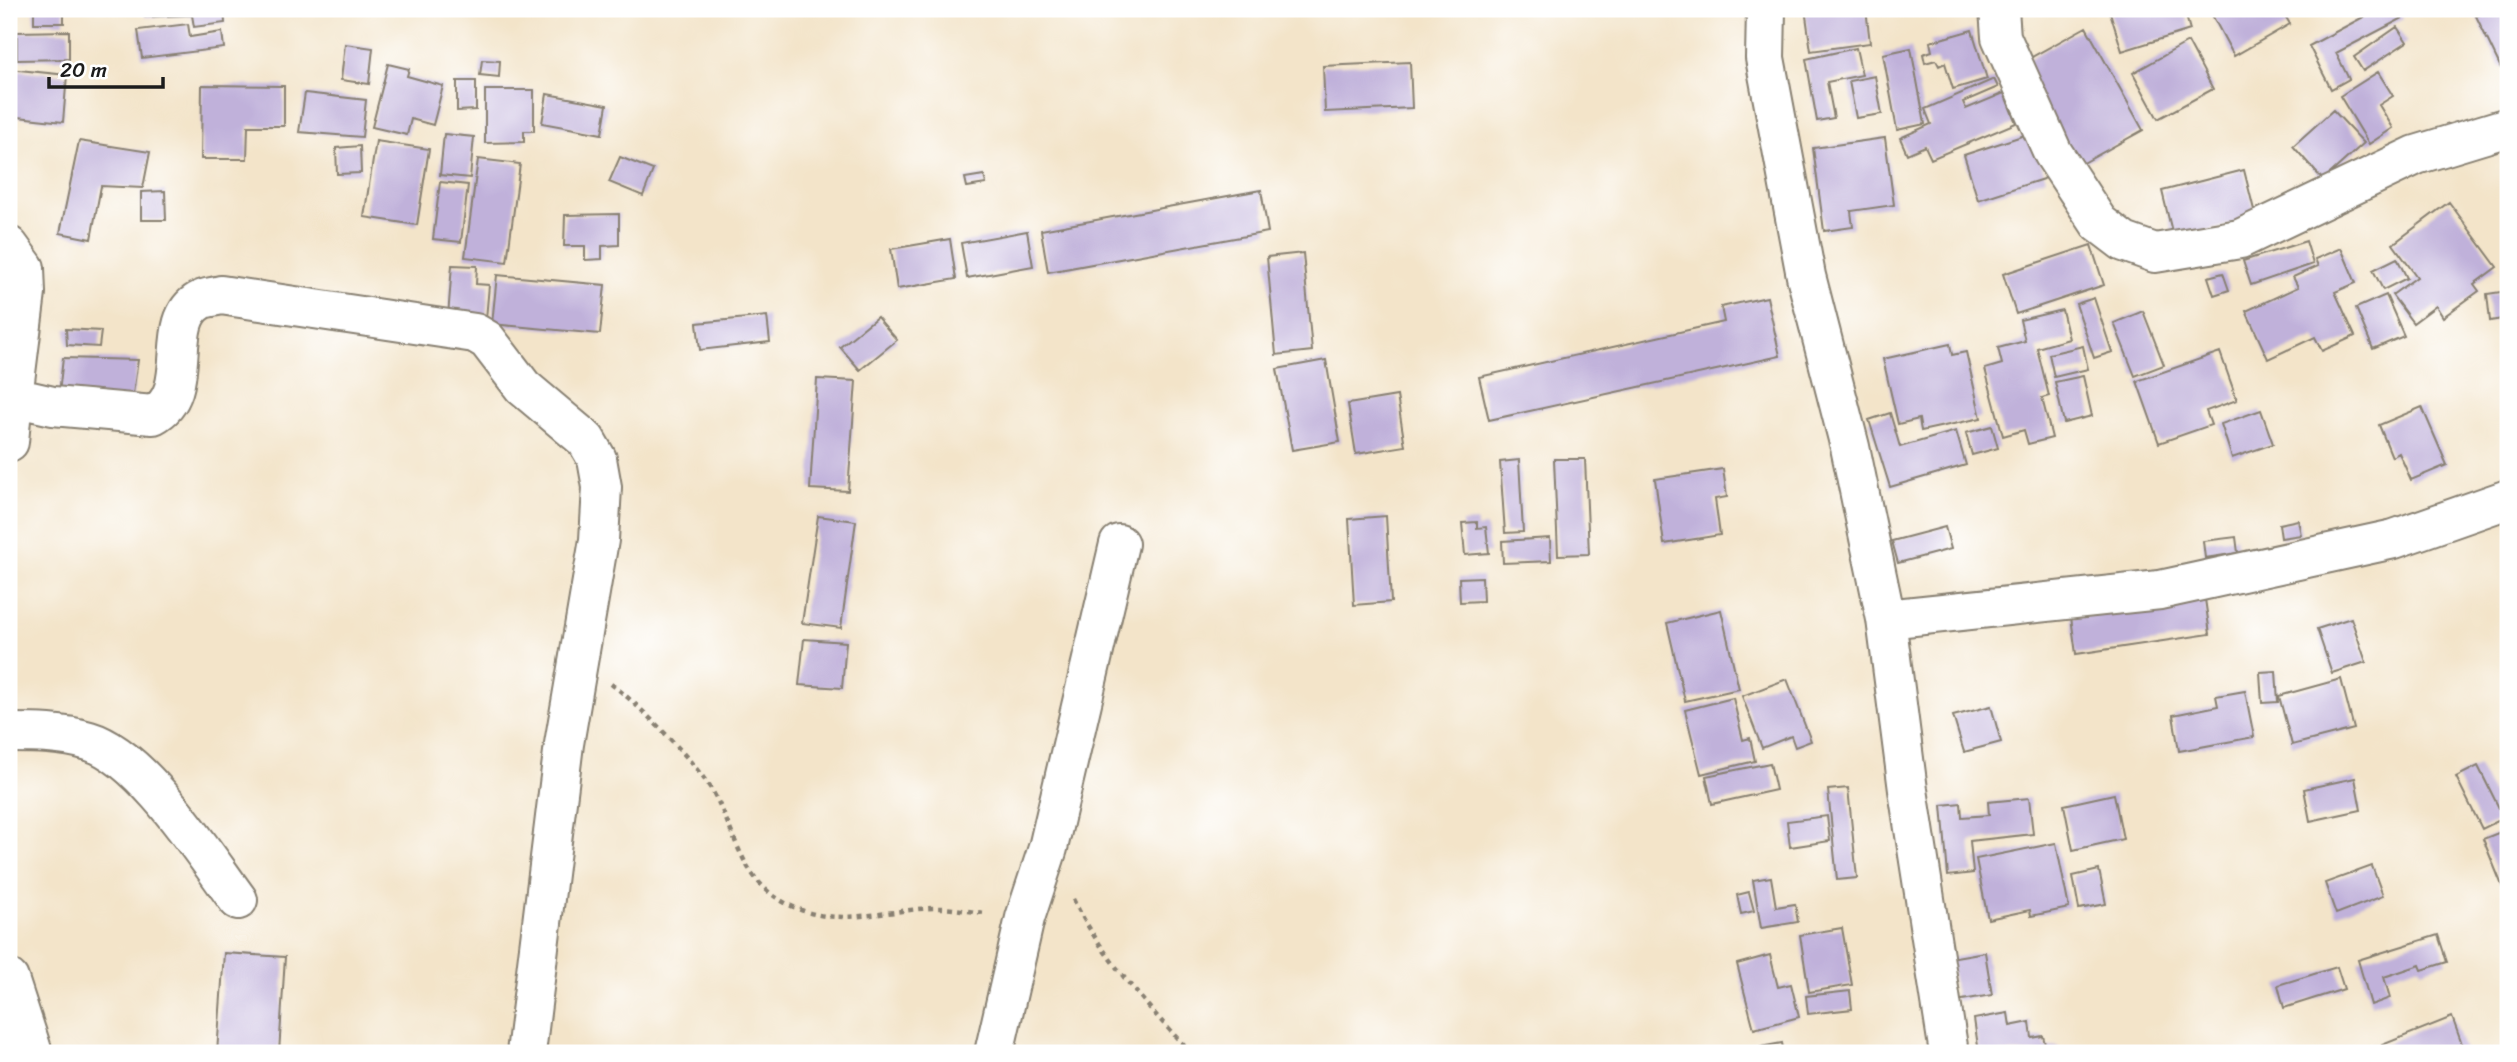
<svg xmlns="http://www.w3.org/2000/svg" width="2517" height="1062" font-family="Sriracha,sans-serif">
<style>
.building{fill:#c0b1da}
.lines{fill:none;stroke-linecap:round;stroke-linejoin:round}
.minor-casing{stroke:#888072;stroke-width:42}
.path{stroke:#888072;stroke-width:4.5;stroke-dasharray:5 5;stroke-linecap:butt}
.minor{stroke:#fff;stroke-width:38}
</style>
<rect width="100%" height="100%" fill="#fff"/>
<filter id="ink" filterUnits="userSpaceOnUse"><feTurbulence type="fractalNoise" baseFrequency=".0143" numOctaves="2"/><feDisplacementMap in="SourceGraphic" scale="14" xChannelSelector="R" yChannelSelector="G"/><feConvolveMatrix kernelMatrix="1 2 1 2 8 2 1 2 1" color-interpolation-filters="sRGB"/></filter>
<filter id="wash" filterUnits="userSpaceOnUse"><feTurbulence type="fractalNoise" baseFrequency=".00686" numOctaves="4" result="noise"/><feDisplacementMap in="SourceGraphic" scale="28" xChannelSelector="R" yChannelSelector="G"/><feGaussianBlur stdDeviation="1.57" result="paint"/><feColorMatrix in="noise" values="0 0 0 0 0 0 0 0 0 0 0 0 0 0 0 0 0 1.4 0 .05"/><feComposite in="paint" operator="in"/></filter>
<g filter="url(#wash)">
<rect width="100%" height="100%" fill="#f3e4c9"/>
<g id="blocks">
<path class="building" d="M34,9h30v14h-30z
M146,9h78l1,14 -31,4 -2,-12 -47,2z
M1805,9h61l4,34 -59,8z
M2109,9h75l6,21 -68,21z
M2223,9h58l9,15 -56,32 -22,-41z
M2366,9h33l4,9 -67,35 13,26 -18,10 -22,-43 60,-32z
M2491,9h17v55l-7,4 -25,-52z
M188,24l2,13 32,-5 2,16 -82,10 -4,-28z
M2086,27l57,103 -74,41 -57,-103z
M2397,27l10,15 -44,29 -9,-14z
M1972,30l15,49 -34,10 -8,-26 -6,3 -3,-6 -11,3 -2,-9 9,-3 -2,-9z
M69,31v28l-52,1v-28z
M2188,42l25,47 -55,30 -25,-46z
M345,44l28,4 -4,36 -28,-4z
M1856,48l6,27 -35,7 7,36 -17,3 -11,-62z
M1911,48l14,76 -28,6 -14,-76z
M482,60l18,1 -1,16 -19,-2z
M1410,62l2,46 -87,4 -2,-46z
M388,64l21,5 -2,7 36,10 -10,39 -22,-6 -4,16 -35,-8z
M9,69l58,6 -4,47 -54,-6z
M2378,72l15,24 -14,9 14,23 -24,16 -29,-48z
M1875,76l7,38 -26,4 -7,-37z
M1994,79l4,8 -35,15 3,7 38,-16 12,30 -85,36 -6,-13 -18,8 -7,-16 31,-14 -6,-15z
M457,81h19v29l-19,1z
M202,85l82,1v40h-36l-1,33h-46z
M485,90h49v41h-10v11l-39,1z
M305,93l61,7 -4,37 -63,-5z
M547,94l60,11 -5,29 -60,-11z
M2333,110l31,33 -41,37 -30,-34z
M2031,133l15,45 -68,22 -14,-45z
M444,134l30,3 -4,41 -30,-3z
M1885,138l9,67 -43,6 2,16 -29,4 -11,-83z
M79,141l71,11 -7,36 -42,-2 -10,53 -31,-6z
M376,141l53,8 -12,76 -53,-8z
M360,146l1,27 -24,1 -1,-26z
M620,157l33,13 -10,26 -34,-14z
M478,159l42,5 -13,98 -42,-5z
M2244,170l12,48 -82,22 -12,-49z
M984,175l2,9 -19,3 -2,-9z
M440,182l28,3 -7,57 -28,-3z
M1261,190l7,42 -220,40 -7,-42z
M165,191l1,29h-25v-28z
M2449,202l48,65 -23,17 5,7 -36,26 -7,-11 -23,17 -21,-28 25,-18 -24,-33z
M619,214v31l-17,1v13l-17,1v-14h-21l1,-31z
M1027,231l6,35 -66,12 -6,-35z
M950,239l6,40 -59,10 -6,-40z
M2306,241l7,23 -62,21 -8,-24z
M2091,245l13,40 -88,29 -13,-40z
M2341,248l15,35 -21,9 20,44 -33,15 -7,-14 -47,22 -22,-48 52,-24 -5,-10 25,-11 -3,-7z
M1303,253l9,98 -36,4 -9,-98z
M2397,258l10,20 -24,12 -10,-20z
M452,265l25,1 -1,18 13,1 -3,34 -38,-2z
M2223,273l6,17 -15,5 -6,-18z
M497,275l108,10 -5,49 -108,-10z
M2508,291v27l-18,3 -3,-27z
M2386,295l18,41 -31,13 -17,-41z
M1767,297l13,59 -291,64 -10,-43 245,-55 -3,-15z
M2094,298l18,54 -18,6 -18,-54z
M2062,310l7,29 -32,9 12,48 -7,2 10,40 -24,6 -4,-14 -21,6 -18,-67 17,-5 -4,-16 27,-7 -5,-21z
M2143,311l21,54 -29,11 -21,-53z
M767,316l3,26 -70,8 -3,-27z
M877,317l20,23 -37,30 -20,-23z
M66,329l35,2 -2,16 -32,-2z
M1950,344l2,11 14,-3 15,66 -60,13 -2,-12 -21,5 -15,-65z
M2083,346l5,23 -34,8 -5,-23z
M2220,352l17,48 -31,11 5,14 -52,18 -22,-62z
M63,358l75,2 -6,41 -73,-8z
M1326,360l14,82 -48,8 -15,-81z
M2083,376l9,40 -28,7 -9,-41z
M817,379l39,2 -8,110 -38,-2z
M1397,396l8,50 -49,8 -8,-50z
M2422,407l25,58 -36,15 -12,-27 -7,4 -13,-32z
M2261,410l12,34 -41,14 -11,-34z
M1890,413l10,34 56,-16 10,34 -76,22 -21,-67z
M1992,426l6,22 -26,7 -6,-22z
M1554,459h31l4,95 -31,1z
M1519,460l4,72 -18,1 -5,-71z
M1723,469l4,28 -12,2 5,36 -56,9 -9,-65z
M818,516l38,5 -15,107 -39,-5z
M1386,516l5,86 -37,3 -5,-86z
M2298,520l3,15 -20,3 -2,-14z
M1477,522v6l9,-1 3,26 -24,2 -3,-32z
M1945,527l6,22 -53,14 -6,-22z
M2236,537l2,16 -33,5 -2,-17z
M1550,538l1,23 -48,2 -1,-22z
M1482,577l1,24 -23,1 -1,-24z
M2205,599l5,35 -134,20 -5,-37z
M1721,610l18,79 -54,12 -18,-78z
M2351,618l15,44 -34,11 -15,-44z
M804,639l42,3 -4,46 -43,-3z
M2276,671l2,31 -16,1 -2,-31z
M1787,679l24,62 -16,6 -4,-11 -29,12 -20,-52z
M2341,679l13,50 -62,16 -13,-49z
M2245,691l9,46 -75,14 -6,-36 45,-9 -2,-10z
M1733,698l10,42 7,-2 5,23 -54,13 -16,-64z
M1991,706l10,36 -37,10 -11,-36z
M1770,763l6,27 -64,14 -6,-28z
M2478,766l26,52 -22,11 -26,-52z
M2355,778l6,32 -51,11 -6,-32z
M1848,788l9,90 -20,2 -9,-90z
M2114,794l9,45 -50,11 -9,-45z
M2029,798l4,36 -63,7 3,32 -25,3 -6,-71 19,-2 1,14 27,-2 -1,-13z
M1827,816l3,25 -40,6 -3,-26z
M2508,829v56l-5,3 -20,-49z
M2056,843l13,65 -38,8 -1,-6 -42,9 -12,-60z
M2372,866l11,30 -47,18 -11,-31z
M2099,870l7,34 -27,5 -6,-33z
M1771,877l5,30 19,-3 3,18 -37,6 -8,-48z
M1749,892l5,19 -13,3 -4,-19z
M1842,928l10,57 -43,7 -9,-57z
M2438,935l9,27 -25,8 -2,-5 -36,12 6,21 -19,7 -13,-45z
M1985,952l7,43 -36,6 -6,-43z
M224,953l61,4 -6,96h-62z
M1770,955l8,32 13,-3 8,33 -45,12 -17,-65z
M2337,967l7,22 -60,19 -6,-23z
M1850,991l2,18 -44,5 -2,-18z
M2008,1013l2,13 20,-4 2,16 11,-2 3,12 12,-2 2,7h-81l-5,-34z
M2452,1017l13,36h-80l-3,-8z
M1782,1043l2,10h-51v-1z"/>
</g>
</g>
<g filter="url(#ink)">
<use href="#blocks" fill-opacity="0" stroke="#888072" stroke-width="2"/>
<g class="lines">
<defs>
<path id="minor" d="M1766,9l-1,49 41,218 44,171 36,172 22,171 41,263
M1999,9l2,28 52,116 46,70 25,19 31,11 85,-14 176,-84 92,-28
M9,246l16,22 1,25 -13,104 40,9 100,9c43,-22 9,-93 46,-114 6,-4 16,-4 22,-6l254,38 12,7 36,47 63,53 11,19 5,28 -3,53 -35,204 -38,309
M9,397h4l-4,45
M1886,619l274,-29 234,-51 114,-40
M9,733c27,0 53,0 80,8 54,16 115,113 149,159
M9,979l24,74
M994,1053l31,-135 23,-70 71,-304"/>
</defs>
<use href="#minor" class="minor-casing"/>
<path class="path" d="M611,684c28,20 85,79 102,108 28,51 28,99 94,120 42,13 89,-4 132,-4 15,0 32,4 47,5
M1073,899c29,58 74,107 118,154"/>
<use href="#minor" class="minor"/>
</g>
</g>
<rect width="2517" height="1062" fill="none" stroke="#fff" stroke-width="35"/>
<path d="M49 77v10h114v-10" fill="none" stroke="#1c1c1c" stroke-width="3.5"/>
<text x="60" y="77" font-size="21" fill="#1c1c1c" stroke="#ffffff" stroke-width="5" paint-order="stroke">20 m</text>
</svg>
